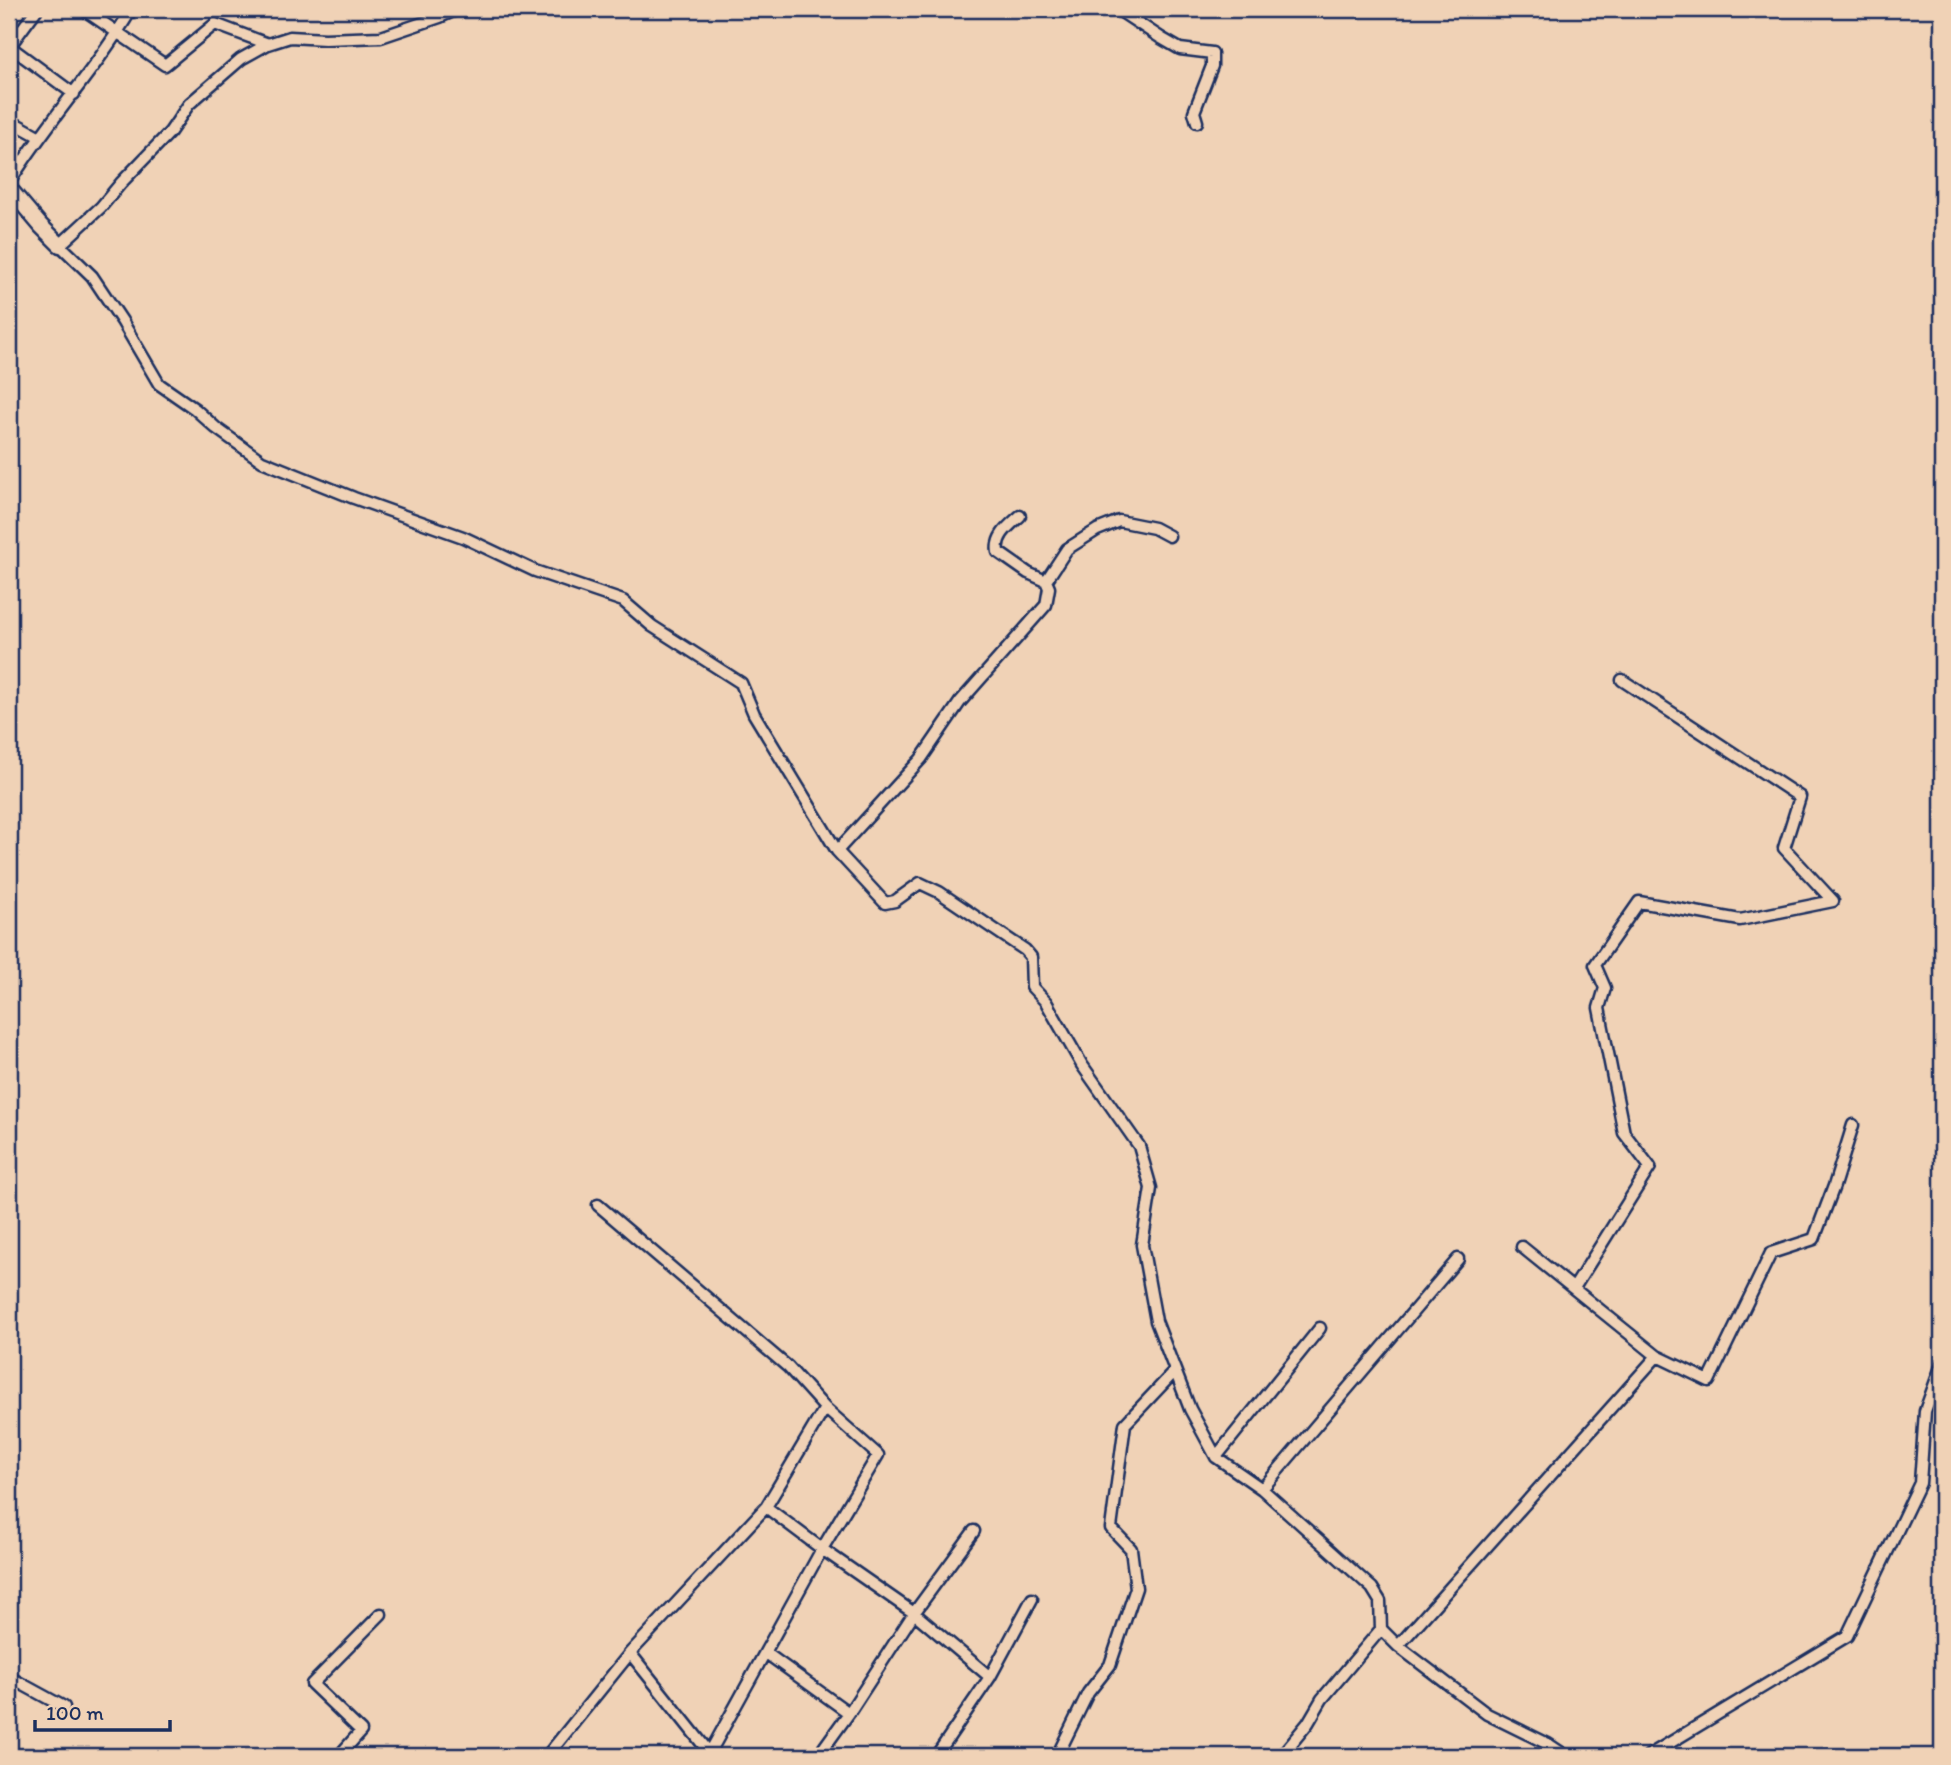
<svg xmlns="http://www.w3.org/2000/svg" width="1951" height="1765" font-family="Itim,sans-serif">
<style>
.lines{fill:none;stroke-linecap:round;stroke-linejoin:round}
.street-casing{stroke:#1b2f5e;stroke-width:15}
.secondary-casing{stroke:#1b2f5e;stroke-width:19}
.street{stroke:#f0d2b6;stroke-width:10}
.secondary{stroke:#f0d2b6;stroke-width:14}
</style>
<rect width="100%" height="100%" fill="#f0d2b6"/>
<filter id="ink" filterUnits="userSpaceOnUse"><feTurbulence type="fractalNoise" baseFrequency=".0143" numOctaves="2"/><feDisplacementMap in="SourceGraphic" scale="14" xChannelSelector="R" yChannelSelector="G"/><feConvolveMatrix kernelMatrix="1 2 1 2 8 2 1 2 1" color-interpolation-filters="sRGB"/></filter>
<g filter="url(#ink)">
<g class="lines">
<defs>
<path id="street" d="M83,9l82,56 50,-41 53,20
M458,9l-18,8 -59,20 -56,2 -35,-2 -22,7 -27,15 -52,45 -19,28 -49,51 -20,24 -41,38 32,31 30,45 37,63 36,25 21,19 46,33 92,37 109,39 72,34 88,30 29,25 89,57 13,31 83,137 48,52 10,-2 25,-18 19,9 86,58 6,7 1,30 14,15 36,63 57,81 12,42 -9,57 14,76 34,88 26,48 46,32 110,99 8,13 1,28 17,17 89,68 61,30 18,12
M1117,9l44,29 19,11 32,4v13l-18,46 3,10
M9,46l65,48
M9,47l28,-38
M9,120l31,17
M9,183c37,-60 86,-112 122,-173
M1020,516c-11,10 -25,20 -22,36l30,21 18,8
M837,851l84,-92 39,-57 86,-97 3,-17 -3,-7 21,-32 30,-19 10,-4 12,-5 35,7 15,8
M598,1205l190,162 37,41 53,47 -56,94 -114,207
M1522,1247l135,109 52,25 62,-128 43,-14 20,-53 19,-61
M1574,1288l76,-121 -26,-34 -25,-125 6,-20 -10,-23 44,-63 101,18 93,-19 -49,-53 16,-51 -178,-117
M1216,1457l104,-129
M1262,1489l196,-230
M766,1507l56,42 92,64 76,64
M1398,1646l259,-290
M630,1653l82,103
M766,1653l83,60
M9,1677l55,30
M339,1756l22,-25 -49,-47 69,-70
M547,1756l83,-103 136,-146 59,-99
M818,1756l31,-43 65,-100 60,-82
M936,1756l54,-79 42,-78
M1057,1756l31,-63 22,-28 26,-77 -5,-39 -20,-21 14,-104 49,-52
M1281,1756l27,-33 14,-24 59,-70
M1648,1756l199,-120 73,-153 5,-72 17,-47"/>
<path id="secondary" d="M9,188l32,38 19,19"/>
</defs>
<use href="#street" class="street-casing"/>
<use href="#secondary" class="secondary-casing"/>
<use href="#street" class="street"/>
<use href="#secondary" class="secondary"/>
</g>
</g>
<rect width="1951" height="1765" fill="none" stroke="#f0d2b6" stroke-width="35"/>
<rect x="18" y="18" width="1916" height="1730" fill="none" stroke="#1b2f5e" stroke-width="2.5" filter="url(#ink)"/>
<path d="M35 1720v10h135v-10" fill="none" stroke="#1b2f5e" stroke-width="3.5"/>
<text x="46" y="1720" font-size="21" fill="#1b2f5e" stroke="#f0d2b6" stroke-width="5" paint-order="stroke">100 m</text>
</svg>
